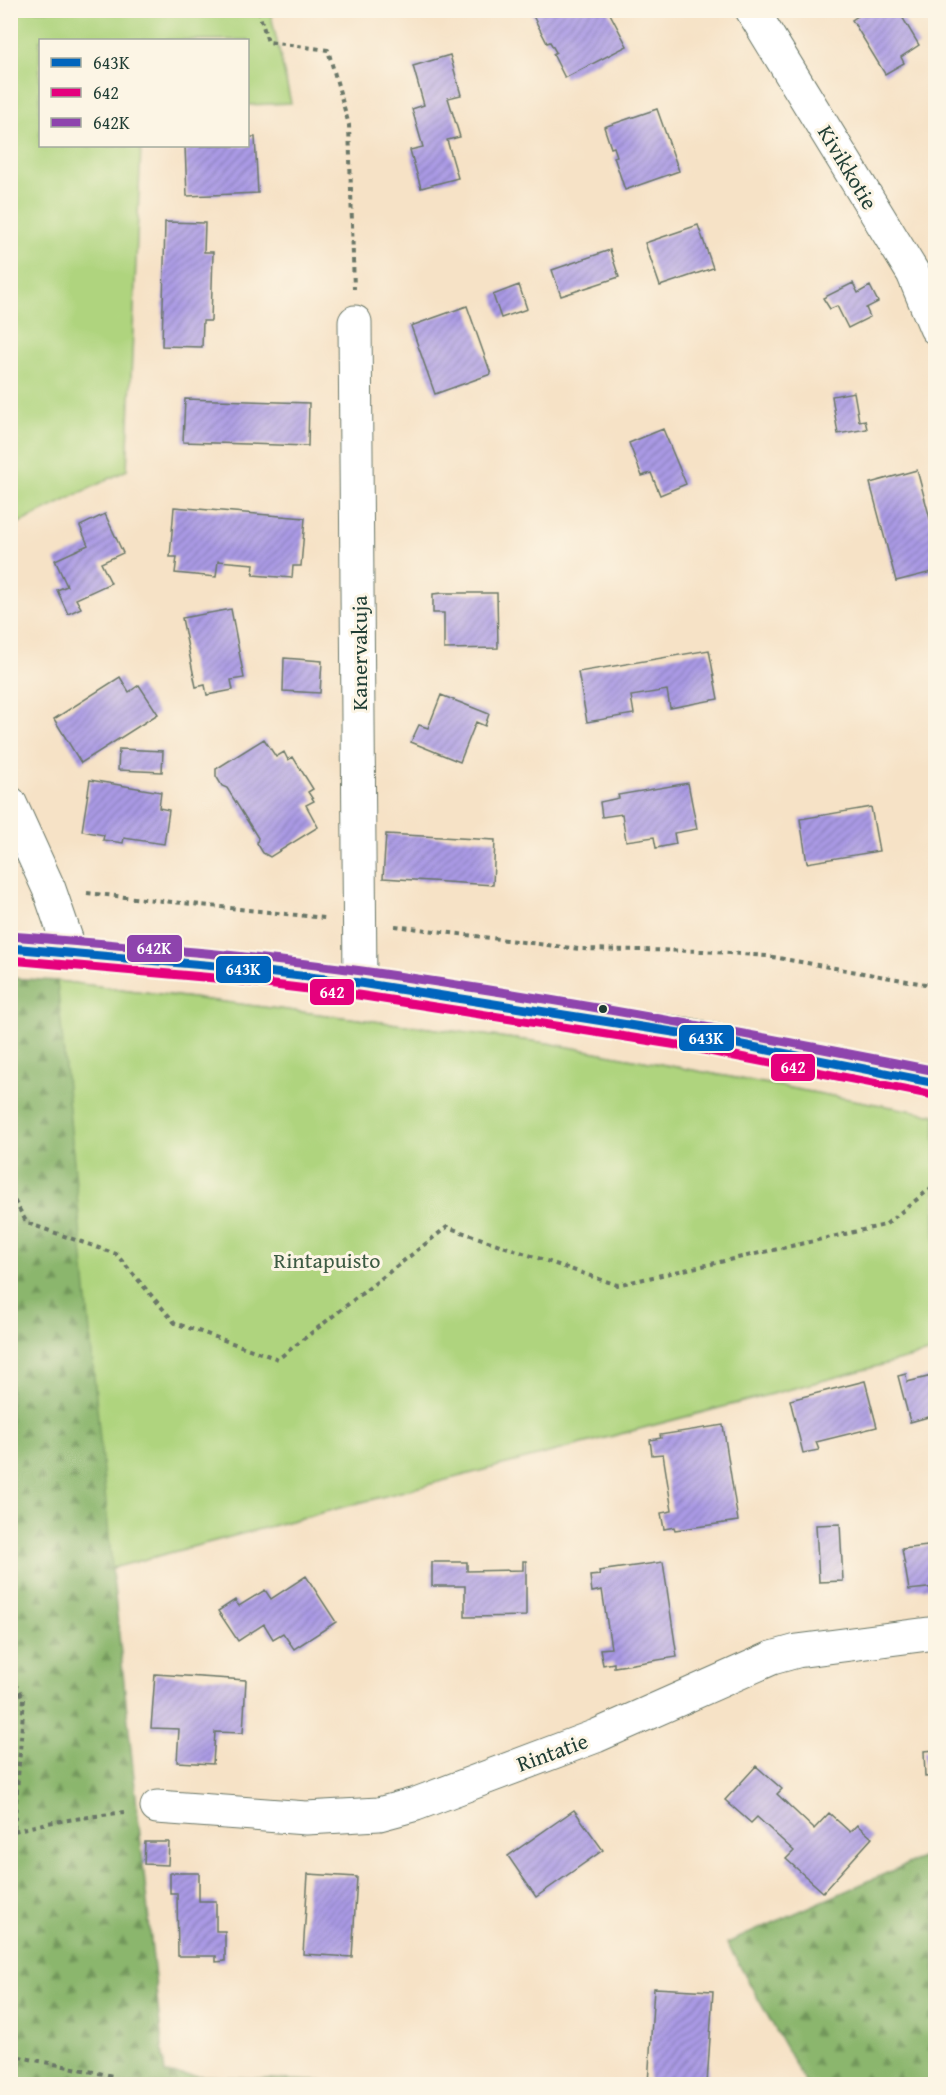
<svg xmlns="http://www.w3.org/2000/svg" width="946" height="2095" font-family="'Gentium Book Plus',serif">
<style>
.forest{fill:url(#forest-firs);stroke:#557a50;stroke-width:1.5}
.park{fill:#afd47e;stroke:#678859;stroke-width:1.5}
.building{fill:url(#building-hatch)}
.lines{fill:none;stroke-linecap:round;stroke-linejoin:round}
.minor-casing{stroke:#6a7767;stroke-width:35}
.secondary-casing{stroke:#6a7767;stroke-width:35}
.path{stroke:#6a7767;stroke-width:4;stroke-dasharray:4.5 4.5;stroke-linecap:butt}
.minor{stroke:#fff;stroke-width:33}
.secondary{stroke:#fff;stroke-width:33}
.bus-1-casing{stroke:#fcf5e5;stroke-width:14}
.bus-2-casing{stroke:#fcf5e5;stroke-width:14}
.bus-3-casing{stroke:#fcf5e5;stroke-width:14}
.bus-1{stroke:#0065bd;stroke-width:9}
.bus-2{stroke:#e5007d;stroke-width:9}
.bus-3{stroke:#8e44ad;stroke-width:9}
.bus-dot{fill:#1f3d34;stroke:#fcf5e5;stroke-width:2}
.labels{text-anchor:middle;stroke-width:6;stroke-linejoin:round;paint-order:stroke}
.street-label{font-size:22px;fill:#1f3d34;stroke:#fcf5e5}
.park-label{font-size:22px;fill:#3c5b43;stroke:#fcf5e5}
.line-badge{stroke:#fcf5e5;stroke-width:2}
.badge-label{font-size:16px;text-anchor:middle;font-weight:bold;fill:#fff}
</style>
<defs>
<pattern id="forest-firs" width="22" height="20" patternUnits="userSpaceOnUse" patternTransform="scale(1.5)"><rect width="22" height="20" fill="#8bb66d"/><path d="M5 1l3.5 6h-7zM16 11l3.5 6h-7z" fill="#71955a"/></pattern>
<pattern id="building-hatch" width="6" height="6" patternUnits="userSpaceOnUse" patternTransform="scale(1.5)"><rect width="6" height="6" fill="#aa9ae5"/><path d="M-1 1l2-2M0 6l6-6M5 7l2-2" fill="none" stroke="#8a7fba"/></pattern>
</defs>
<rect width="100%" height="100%" fill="#fcf5e5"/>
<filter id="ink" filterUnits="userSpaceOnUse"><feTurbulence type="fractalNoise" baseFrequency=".0167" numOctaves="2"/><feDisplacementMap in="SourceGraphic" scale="12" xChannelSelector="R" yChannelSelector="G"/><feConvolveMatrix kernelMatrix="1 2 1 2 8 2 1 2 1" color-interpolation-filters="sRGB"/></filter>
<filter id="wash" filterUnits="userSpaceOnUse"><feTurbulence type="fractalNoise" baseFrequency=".008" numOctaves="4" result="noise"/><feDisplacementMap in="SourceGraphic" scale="24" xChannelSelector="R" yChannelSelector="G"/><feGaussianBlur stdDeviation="1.35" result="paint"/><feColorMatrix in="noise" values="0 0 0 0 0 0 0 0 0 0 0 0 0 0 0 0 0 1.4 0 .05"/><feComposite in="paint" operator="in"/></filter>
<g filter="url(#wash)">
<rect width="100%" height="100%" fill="#f6e2c6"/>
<path class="forest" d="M10,978l47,3 490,62 388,72v236l-823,217 53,506 211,10h-365z
M935,1852v232h-129l-79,-141z"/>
<path class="park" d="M11,10l259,1 21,92 -43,2v-65h-208v106h101l-14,324 -116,57z
M57,981l490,62 388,72v236l-823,217z"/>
<g id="blocks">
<path class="building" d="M530,10h78l19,36 -62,32 -12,-24 3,-2 -6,-10 -3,1z
M867,10h31l21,35 -18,12 3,6 -19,11 -33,-54z
M450,55l11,40 -13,3 12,39 -13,3 11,38 -37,10 -11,-38 13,-3 -11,-38 12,-4 -11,-39z
M657,109l22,62 -54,19 -11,-33 3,-1 -3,-9 -3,1 -7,-21z
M248,137h7l3,56 -71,3 -2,-50h63z
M165,222l40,1 -1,29h9l-2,69h-8l-1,26 -40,-1z
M698,225l15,43 -53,18 -15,-43z
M610,250l9,27 -58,19 -9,-26z
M853,283l5,10 12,-7 8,16 -12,6 4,9 -22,11 -11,-22 -7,3 -7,-11z
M519,285l8,24 -26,9 -8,-23z
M467,306l24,68 -56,20 -24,-68z
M854,392l5,29 6,-1 2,9 -29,5 -6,-38z
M185,399l124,4 -1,43 -125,-4z
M663,429l23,55 -26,11 -9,-22 -9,3 -13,-33z
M917,470l15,56 4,-1v46l-40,10 -26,-98z
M174,507l131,11 -4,48h-8l-1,12 -39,-3 1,-11 -36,-3 -2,16 -41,-4 2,-16h-7z
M105,514l18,39 -22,10 10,20 -35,16 5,9 -13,6 -11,-24 10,-4 -12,-26 33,-15 -8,-19z
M443,593h54l1,55 -54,1v-36h-11v-19z
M231,609l13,69 -13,2 2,10 -26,5 -2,-10 -9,2 -14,-69z
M709,650l9,49 -48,9 -3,-18 -36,6 3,18 -47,8 -9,-50z
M284,658l38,3 -2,32 -37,-2z
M120,677l9,15 10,-7 19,29 -77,49 -27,-44z
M441,695l48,19 -4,12 -9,-4 -16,40 -49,-20 8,-17 9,3z
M264,739l12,18 8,-5 4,8 5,-3 20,32 -5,3 6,9 -8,4 12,22 -48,30 -7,-4 -6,-10 1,-5 -31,-50 -5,-2 -6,-10v-7z
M119,749l44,2 -1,21 -44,-2z
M90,780l71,12 -2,16 10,2 -5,34 -40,-6 -1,5 -20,-3 1,-5 -22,-4z
M688,783l9,46 -23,4 2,11 -20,4 -2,-11 -28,4 -4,-27 -20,3 -2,-15 19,-4 -1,-3z
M871,807l8,44 -72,12 -7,-44z
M386,834l109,6 -2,45 -110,-7z
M906,1374l1,8 29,-7v40l-26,7 -12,-46z
M865,1381l12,46 -61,15 3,8 -16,3 -13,-53z
M723,1425l15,96 -63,9 -1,-3 -10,2 -3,-16 11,-2 -9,-57 -11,1 -2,-15 11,-2 -1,-3z
M840,1524l3,57 -24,1 -3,-57z
M936,1545v42l-27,3 -7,-41z
M523,1561h3v55l-61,1v-31h-33v-24h35v9l56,-1z
M663,1562l14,95 -63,10v-4l-11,2 -3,-16 11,-1 -9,-58 -10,2 -2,-16 10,-1 -1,-4z
M306,1576l30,46 -42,27 -11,-16 -10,6 -9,-15 -26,17 -20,-30 17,-11 4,6 26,-16 6,9z
M155,1674l91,6 -3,53 -28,-1 -2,32 -36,-2 2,-33 -28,-1z
M936,1750v26l-11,1 -1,-26z
M756,1766l26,23 -5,5 37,35 15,-16 21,19 7,-7 15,13 -49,54 -37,-33 8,-8 -37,-34 -6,6 -26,-23z
M574,1810l29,40 -67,47 -28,-41z
M145,1842h24l-1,23 -24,-1z
M170,1873h29v28h17v30h9v30l-9,1v-6h-38l-1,-63h-7z
M308,1874l49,3 -5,80 -49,-3z
M654,1988l59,3 -6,93h-59z"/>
</g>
</g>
<g filter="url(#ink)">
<use href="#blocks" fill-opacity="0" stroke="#6a7767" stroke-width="1.5"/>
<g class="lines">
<defs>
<path id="minor" d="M752,10l161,263 23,55
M355,322l5,661
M10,803l39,86 22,64
M157,1807l149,11 73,-4 37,-10 180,-68 176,-78 25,-7 139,-18"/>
<path id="secondary" d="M10,948l206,18 144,17 326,51 250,49"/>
</defs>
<use href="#minor" class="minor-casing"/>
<use href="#secondary" class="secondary-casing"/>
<path class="path" d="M258,10l10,32 60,8 21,75 5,164
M87,893l238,25
M395,926l184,23 124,2 64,5 169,30
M10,1193l17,30 89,31 59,69 103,36 169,-132 170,58 268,-60 51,-41
M10,1676l14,22 -10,133 -4,7
M14,1831l33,-8 77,-11
M10,2055l103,21 7,8"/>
<use href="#minor" class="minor"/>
<use href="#secondary" class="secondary"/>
<defs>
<path id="bus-1" d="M10,948l206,18 144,17 326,51 250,49"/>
<path id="bus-2" d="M10,960l205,18 143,17 326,51 250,49"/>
<path id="bus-3" d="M11,936c117,10 234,19 351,35 192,27 383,62 574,100"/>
</defs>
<use href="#bus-1" class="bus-1-casing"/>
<use href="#bus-2" class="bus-2-casing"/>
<use href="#bus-3" class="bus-3-casing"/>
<use href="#bus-1" class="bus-1"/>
<use href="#bus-2" class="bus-2"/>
<use href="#bus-3" class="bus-3"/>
</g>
</g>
<circle class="bus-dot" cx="603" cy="1009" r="5"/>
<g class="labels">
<g class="street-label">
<text transform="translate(848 167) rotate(59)" y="8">Kivikkotie</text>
<text transform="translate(359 653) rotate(-90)" y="8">Kanervakuja</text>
<text transform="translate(552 1752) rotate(-20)" y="8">Rintatie</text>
</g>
<g class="park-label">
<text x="327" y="1268">Rintapuisto</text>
</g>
</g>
<g class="line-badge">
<rect x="126" y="934" width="57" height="29" rx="6" fill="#8e44ad"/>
<rect x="215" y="955" width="57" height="29" rx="6" fill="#0065bd"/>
<rect x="309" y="978" width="46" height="28" rx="6" fill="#e5007d"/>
<rect x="678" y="1024" width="57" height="28" rx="6" fill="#0065bd"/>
<rect x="770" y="1053" width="46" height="29" rx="6" fill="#e5007d"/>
</g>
<g class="badge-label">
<text x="154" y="954">642K</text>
<text x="243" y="975">643K</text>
<text x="332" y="998">642</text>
<text x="706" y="1044">643K</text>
<text x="793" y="1073">642</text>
</g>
<rect width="946" height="2095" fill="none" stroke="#fcf5e5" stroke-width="36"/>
<rect x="39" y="39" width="210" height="108" fill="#fcf5e5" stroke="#a4ab9e" stroke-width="1.5"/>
<rect x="51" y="58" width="30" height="9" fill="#0065bd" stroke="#a4ab9e" stroke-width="1.5"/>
<text x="93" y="69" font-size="18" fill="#1f3d34">643K</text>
<rect x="51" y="88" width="30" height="9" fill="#e5007d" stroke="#a4ab9e" stroke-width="1.5"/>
<text x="93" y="99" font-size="18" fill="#1f3d34">642</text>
<rect x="51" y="118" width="30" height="9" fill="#8e44ad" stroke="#a4ab9e" stroke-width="1.5"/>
<text x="93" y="129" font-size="18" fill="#1f3d34">642K</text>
</svg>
